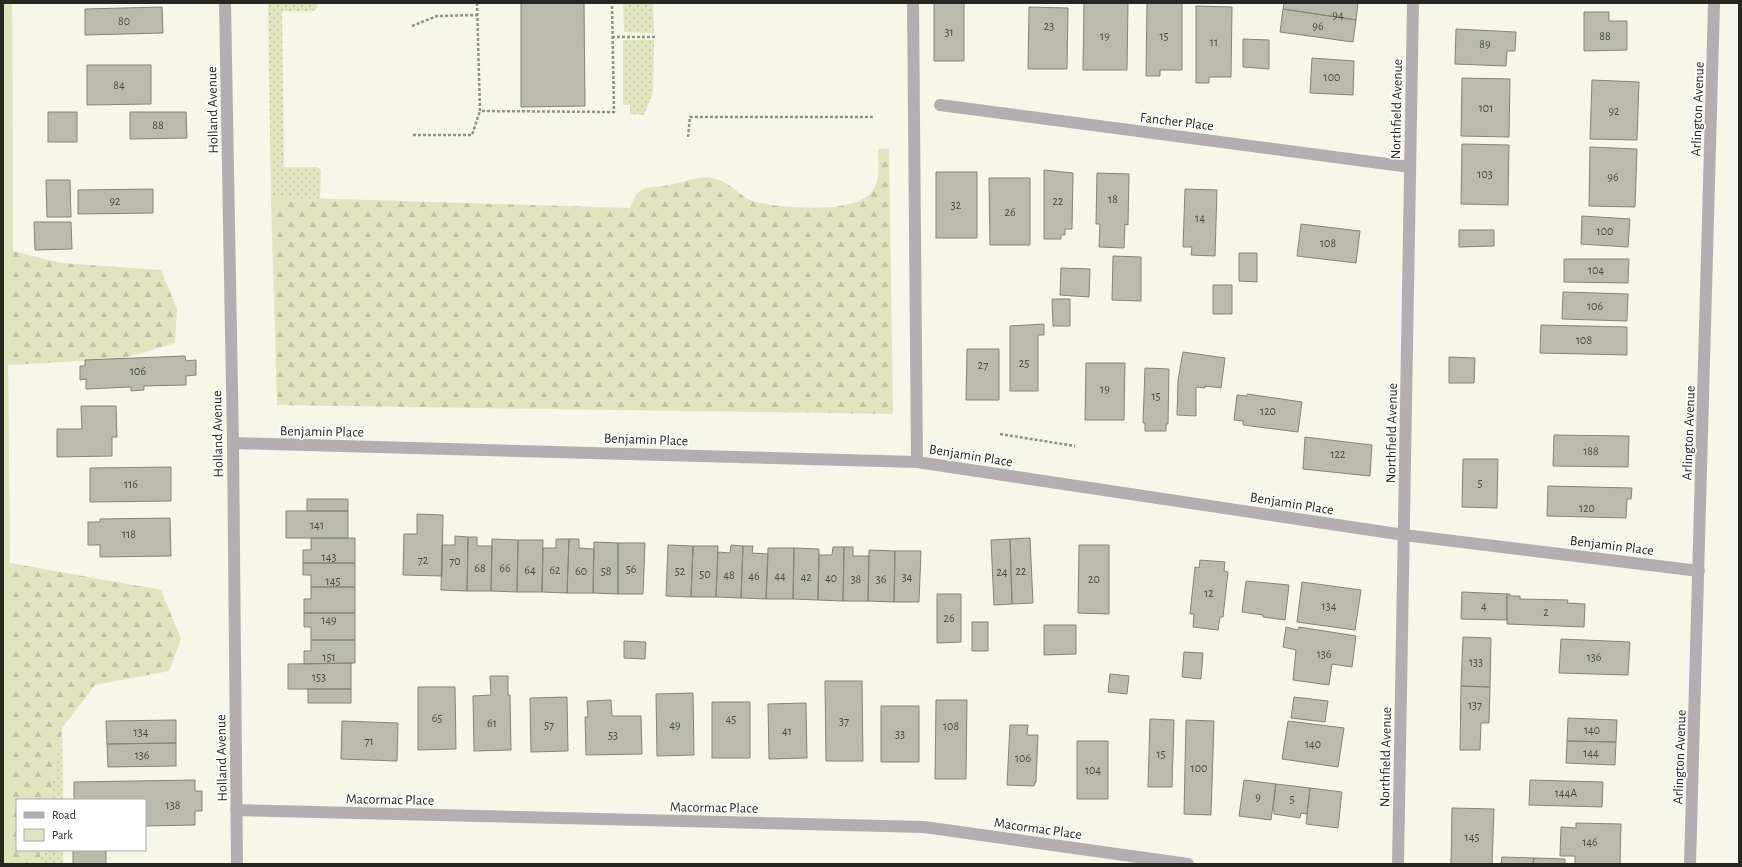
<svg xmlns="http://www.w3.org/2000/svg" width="1742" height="867" font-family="'Alegreya Sans',sans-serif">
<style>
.grass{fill:url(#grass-dots)}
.forest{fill:url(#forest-firs)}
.park{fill:#e0e4bf}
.building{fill:#babbac;stroke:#848577}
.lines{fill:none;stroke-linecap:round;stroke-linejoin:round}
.path{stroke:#919287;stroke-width:2.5;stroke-dasharray:3 2;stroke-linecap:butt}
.minor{stroke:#b5aeb1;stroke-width:12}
.labels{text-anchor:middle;stroke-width:3.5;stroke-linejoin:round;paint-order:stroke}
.number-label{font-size:12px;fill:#4c4c44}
.street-label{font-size:14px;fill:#272721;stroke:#fff}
</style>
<defs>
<pattern id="grass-dots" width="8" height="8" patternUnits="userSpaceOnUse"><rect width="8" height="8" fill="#e0e4bf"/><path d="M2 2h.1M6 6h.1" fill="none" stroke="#c0c4a4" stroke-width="1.8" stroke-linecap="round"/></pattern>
<pattern id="forest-firs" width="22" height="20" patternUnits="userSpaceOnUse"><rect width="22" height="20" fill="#e0e4bf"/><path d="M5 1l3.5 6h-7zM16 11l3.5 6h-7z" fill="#c0c4a4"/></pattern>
</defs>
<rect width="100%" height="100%" fill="#f6f7e8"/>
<path class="grass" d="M268,3h50l-1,5 -4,3h-31l2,156h33l4,3 -1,29 -49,-2z
M623,3h30l1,30 -30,-1z
M623,40h31l-1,52 -9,23 -14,-1v-9h-7z
M62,728l1,72h-13z
M41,850h22v14h-24z"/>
<path class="forest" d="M3,3h9l1,248 48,12 100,7 16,39 -2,34 -55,16 -112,6 2,198 151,27 20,49 -12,32 -74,14 -33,43 -12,72h-33v50h24l-2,14h-36z
M878,149h11l4,265 -616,-9 -6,-208 359,11c3,-6 4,-12 9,-16 9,-8 21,-4 31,-7 15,-3 27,-9 42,-7 15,2 24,14 36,21 18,9 77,11 96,6 10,-2 24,-6 29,-15 8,-11 5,-29 5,-41z"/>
<path class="park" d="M3,3h9l1,248 -5,114 2,198 -1,301h-6z"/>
<path class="building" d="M521,3h63l1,103 -64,1z
M934,3h30v58h-30z
M1084,3h44l-1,67h-44z
M1147,3h35v67h-22v6h-14z
M1284,3h74l-2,17 -73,-11z
M1196,6l36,1 -1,70h-22v6h-13z
M162,7l1,26 -78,2v-26z
M1029,7l39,1 -1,61h-39z
M1283,9l73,11 -3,22 -73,-10z
M1584,12h25v9h18v29l-43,1z
M1456,29l60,3 -1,19h-8l-1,15 -51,-2z
M1243,39l26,1v29l-26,-2z
M1312,58l42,3 -1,34 -43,-2z
M87,65h64v39l-64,1z
M1462,78l48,1 -1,58 -48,-1z
M1592,80l47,2 -2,58 -47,-1z
M48,112h29v30h-29z
M130,112h56l1,26 -57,1z
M1462,144l47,1 -1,60 -47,-1z
M1590,147l47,2 -2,58 -46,-1z
M1044,170l29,3 -1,56h-7v6h-4v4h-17z
M936,172h41v66h-41z
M1097,173l32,1 -1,51 -3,-1 -1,24 -25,-1 1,-23h-4z
M989,178h41v67h-40z
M46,180h24l1,37h-24z
M153,189v24l-75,1v-24z
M1185,189l32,1 -2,66 -24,-1 1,-8h-9z
M1582,216l48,3 -2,28 -47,-3z
M34,222h37l1,27 -37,1z
M1301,224l59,7 -4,32 -59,-7z
M1459,230h35v16l-35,1z
M1239,253h18v29l-18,-1z
M1113,256l28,1v44l-29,-1z
M1564,259h65l-1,24 -64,-1z
M1061,268l29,1 -1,28 -29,-2z
M1213,285h19v29h-19z
M1563,292l65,2 -1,27 -65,-2z
M1052,299h18v27h-17z
M1044,324v11h-6v56h-28v-65z
M1541,325l86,2v28l-87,-2z
M967,349h32v51h-33z
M1183,352l42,6 -4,30 -16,-2v2l-9,-1v29l-19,-1 1,-35z
M185,356l1,5 10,-1v15l-10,1v9l-42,1v4l-13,1v-4l-45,2v-10l-6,1v-14h5v-6z
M1449,357l26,1 -1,25h-25z
M1086,363h39l-1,57h-39z
M1145,368l24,1 -1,55h-2v7h-21v-8h-2z
M1247,394l55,8 -4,30 -55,-7v-4l-9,-1 3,-25 10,1z
M81,406h35l1,31h-5v19l-55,1v-28h25z
M1554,435l75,1 -1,31 -75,-1z
M1305,437l67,8 -2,31 -67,-7z
M1463,459h35l-1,49 -35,-1z
M171,467v34l-81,1v-34z
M1548,486l84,2 -1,11h-4l-1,19 -79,-2z
M307,499h41v12h-41z
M286,511h62v27h-62z
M417,514l26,1 -1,61 -39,-1 1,-41h13z
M170,518l1,38 -71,1v-12h-12v-23h12v-3z
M455,536l13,1 -1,54 -26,-1 1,-45h13z
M468,537h9v9h15l-1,45h-24z
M311,538h44v25h-52v-13h8z
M1030,538l3,65 -21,1 -2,-65z
M492,539l26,1 -1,52 -26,-1z
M556,539h13l-2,54 -25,-1 1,-44h13z
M569,539h10v9l15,1 -1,44h-26z
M1010,539l2,65 -18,1 -3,-65z
M518,540h25l-1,52h-25z
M594,542l24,1v51l-25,-1z
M618,543h27l-2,51h-25z
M668,545l25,1 -2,51 -25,-1z
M731,545l12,1 -2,52 -25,-1 2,-45 12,1z
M1079,545h30v69l-31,-1z
M693,546h25l-2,51h-25z
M743,546h10l-1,7 16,1 -2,45 -25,-1z
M833,547h11l-1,54 -25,-1 1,-45h13z
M844,547h9v9h16l-1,45h-25z
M768,548h26l-1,51h-27z
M794,548l25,1 -1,51 -25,-1z
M869,550l26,1 -1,51 -26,-1z
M895,551h26l-2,51h-25z
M1200,560l25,2 -1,9 4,1 -5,45h-3l-2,13 -25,-3 1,-13h-4l5,-47 4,1z
M303,563h52v24h-44v-12h-8z
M1246,581l43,4 -4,35 -22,-3v-2l-21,-3z
M1302,582l59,8 -6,40 -58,-8z
M311,587h44v26h-51v-14h7z
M1462,592l45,2v26l-46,-1z
M937,594h24v48l-24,1z
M1507,594h3v2h10v3l48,1 -1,3 18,1 -1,23 -77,-3z
M304,613h51v27h-44v-13h-7z
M972,622h16v29h-16z
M1044,625h32v29l-32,1z
M1286,627l12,3 1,-3 57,9 -4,31 -20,-3 -3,21 -36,-5 3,-30 -13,-3z
M1463,637l28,1 -1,49 -29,-1z
M1561,639l69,3 -2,33 -69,-2z
M311,640h44v23l-51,1v-13h7z
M624,641l22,1 -1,17 -21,-1z
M1184,652l19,1 -2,26 -19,-2z
M351,663v26h-63v-25z
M1110,674l19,2 -2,18 -19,-2z
M490,676h18v19h2l1,55 -37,1 -1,-55 18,-1z
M825,681h37l1,80h-37z
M1461,686l29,1 -1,36h-8l-1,27h-20z
M418,687h37l1,62 -38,1z
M308,689h43v14h-43z
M693,693l1,62 -37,1 -1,-62z
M567,697l1,54 -37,1 -1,-54z
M1294,697l34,4 -3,21 -34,-4z
M611,700l1,16h29l1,38 -56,1 -1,-38h3l-1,-16z
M936,700h31l-1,79h-31z
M712,702h38v56h-38z
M806,703l1,55 -38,1 -1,-55z
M881,706h38v56h-38z
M1568,718l49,2 -1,22 -49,-1z
M1150,719l24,1 -2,67h-24z
M176,720v23l-69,1 -1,-23z
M1186,720l28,1 -3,94 -27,-1z
M342,721l56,2 -1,38 -56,-2z
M1288,721l56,7 -6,39 -56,-8z
M1010,725h18l-1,10h11l-2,47h-1l-1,4 -27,-1z
M1077,741h31v58h-31z
M1567,741l49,1 -1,23 -49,-2z
M176,743v23l-68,1 -1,-23z
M195,780v11h7v20h-7v14l-50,1v-26h-71v-18z
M1244,780l32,4 -5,36 -32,-4z
M1530,780l73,2 -1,25 -73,-2z
M1276,784l34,4 -3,26 -6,-1 -1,5 -26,-4v-4l-1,-1z
M1310,788l32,4 -4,36 -32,-4z
M1452,808l42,1 -2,55h-41z
M1576,823l45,1 -1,40h-45v-8h-15l1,-29 15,1z
M73,850h33v14h-33z
M1502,857l32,1 -1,6h-32z
M1534,858l31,1v5h-32z"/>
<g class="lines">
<path class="path" d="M477,3l3,108 134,1 -2,-109
M412,26l25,-10 41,-1
M612,37h43
M413,135h59l8,-24
M688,137l2,-20h185
M1000,434l75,12"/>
<path class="minor" d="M225,3l8,440 4,421
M913,3l4,459
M940,105l470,62
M233,443l684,19 487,73 295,36
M236,810l688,17 264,37
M1398,864l15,-861
M1690,864l24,-861"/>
</g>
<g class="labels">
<g class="number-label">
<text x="1338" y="19">94</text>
<text x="124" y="25">80</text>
<text x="1049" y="30">23</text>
<text x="1318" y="30">96</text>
<text x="949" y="36">31</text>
<text x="1105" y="40">19</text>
<text x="1164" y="40">15</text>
<text x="1605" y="40">88</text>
<text x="1214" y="46">11</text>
<text x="1485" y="48">89</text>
<text x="1332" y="81">100</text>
<text x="119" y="89">84</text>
<text x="1486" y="112">101</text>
<text x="1614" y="115">92</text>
<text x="158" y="129">88</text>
<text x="1485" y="178">103</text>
<text x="1613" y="181">96</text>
<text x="1113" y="203">18</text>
<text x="115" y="205">92</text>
<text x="1058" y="205">22</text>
<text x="956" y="209">32</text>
<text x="1010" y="216">26</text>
<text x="1200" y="222">14</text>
<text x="1605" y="235">100</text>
<text x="1328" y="247">108</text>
<text x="1596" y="274">104</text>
<text x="1595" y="310">106</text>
<text x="1584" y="344">108</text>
<text x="1024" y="367">25</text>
<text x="983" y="369">27</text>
<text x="138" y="375">106</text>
<text x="1105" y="393">19</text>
<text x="1156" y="400">15</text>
<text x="1268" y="415">120</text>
<text x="1591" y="455">188</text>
<text x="1338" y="458">122</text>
<text x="1480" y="487">5</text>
<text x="131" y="488">116</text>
<text x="1587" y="512">120</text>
<text x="317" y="529">141</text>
<text x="129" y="538">118</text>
<text x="329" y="561">143</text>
<text x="423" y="564">72</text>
<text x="455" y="565">70</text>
<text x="480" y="572">68</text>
<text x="505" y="572">66</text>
<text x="631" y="573">56</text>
<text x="530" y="574">64</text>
<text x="555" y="574">62</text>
<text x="581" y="575">60</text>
<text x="606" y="575">58</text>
<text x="680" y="575">52</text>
<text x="1021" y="575">22</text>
<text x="1002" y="576">24</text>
<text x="705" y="578">50</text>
<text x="729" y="579">48</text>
<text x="754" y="580">46</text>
<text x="780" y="580">44</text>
<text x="806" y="581">42</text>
<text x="907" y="581">34</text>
<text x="831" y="582">40</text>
<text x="856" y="583">38</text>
<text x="881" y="583">36</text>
<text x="1094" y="583">20</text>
<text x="333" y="585">145</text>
<text x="1209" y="597">12</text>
<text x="1329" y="610">134</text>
<text x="1484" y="610">4</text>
<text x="1546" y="616">2</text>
<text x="949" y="622">26</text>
<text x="329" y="624">149</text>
<text x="1324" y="658">136</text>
<text x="329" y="661">151</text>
<text x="1594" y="661">136</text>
<text x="1476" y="666">133</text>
<text x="319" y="681">153</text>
<text x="1475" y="709">137</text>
<text x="437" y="722">65</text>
<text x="731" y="723">45</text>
<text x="844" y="725">37</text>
<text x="492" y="727">61</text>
<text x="549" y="729">57</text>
<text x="675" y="729">49</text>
<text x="951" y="730">108</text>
<text x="1592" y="734">140</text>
<text x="787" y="735">41</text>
<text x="141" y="736">134</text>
<text x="900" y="738">33</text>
<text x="613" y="739">53</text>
<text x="369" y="745">71</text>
<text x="1313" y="748">140</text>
<text x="1591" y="757">144</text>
<text x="1161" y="758">15</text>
<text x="142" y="759">136</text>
<text x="1023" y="762">106</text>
<text x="1199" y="772">100</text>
<text x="1093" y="774">104</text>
<text x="1566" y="797">144A</text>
<text x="1258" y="801">9</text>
<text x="1292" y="803">5</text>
<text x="173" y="809">138</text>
<text x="1472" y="841">145</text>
<text x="1590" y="846">146</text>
</g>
<g class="street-label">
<text transform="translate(1396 109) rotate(-89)" y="5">Northfield Avenue</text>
<text transform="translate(1697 109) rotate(-88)" y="5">Arlington Avenue</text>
<text transform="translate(212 110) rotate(-91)" y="5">Holland Avenue</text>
<text transform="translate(1177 121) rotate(7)" y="5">Fancher Place</text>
<text transform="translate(322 431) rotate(1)" y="5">Benjamin Place</text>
<text transform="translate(1391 433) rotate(-89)" y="5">Northfield Avenue</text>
<text transform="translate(1688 433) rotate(-88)" y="5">Arlington Avenue</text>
<text transform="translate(217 434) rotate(-91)" y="5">Holland Avenue</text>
<text transform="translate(646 439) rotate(2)" y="5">Benjamin Place</text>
<text transform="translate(971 455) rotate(9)" y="5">Benjamin Place</text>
<text transform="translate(1292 503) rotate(9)" y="5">Benjamin Place</text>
<text transform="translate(1612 545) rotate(7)" y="5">Benjamin Place</text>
<text transform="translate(1385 757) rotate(-89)" y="5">Northfield Avenue</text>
<text transform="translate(1679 757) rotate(-88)" y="5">Arlington Avenue</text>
<text transform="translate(221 758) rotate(-91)" y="5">Holland Avenue</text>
<text transform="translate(390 799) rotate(1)" y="5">Macormac Place</text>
<text transform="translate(714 807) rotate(1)" y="5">Macormac Place</text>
<text transform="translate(1038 828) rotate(8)" y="5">Macormac Place</text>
</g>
</g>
<rect width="1742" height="867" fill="none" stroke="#272721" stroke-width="8"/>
<rect x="16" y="799" width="130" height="52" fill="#ffffff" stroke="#a9a9a6"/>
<rect x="24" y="812" width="20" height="6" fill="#b5aeb1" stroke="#a9a9a6"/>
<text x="52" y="819" font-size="12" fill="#272721">Road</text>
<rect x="24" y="829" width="20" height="12" fill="#e0e4bf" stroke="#a9a9a6"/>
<text x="52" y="839" font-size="12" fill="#272721">Park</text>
</svg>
